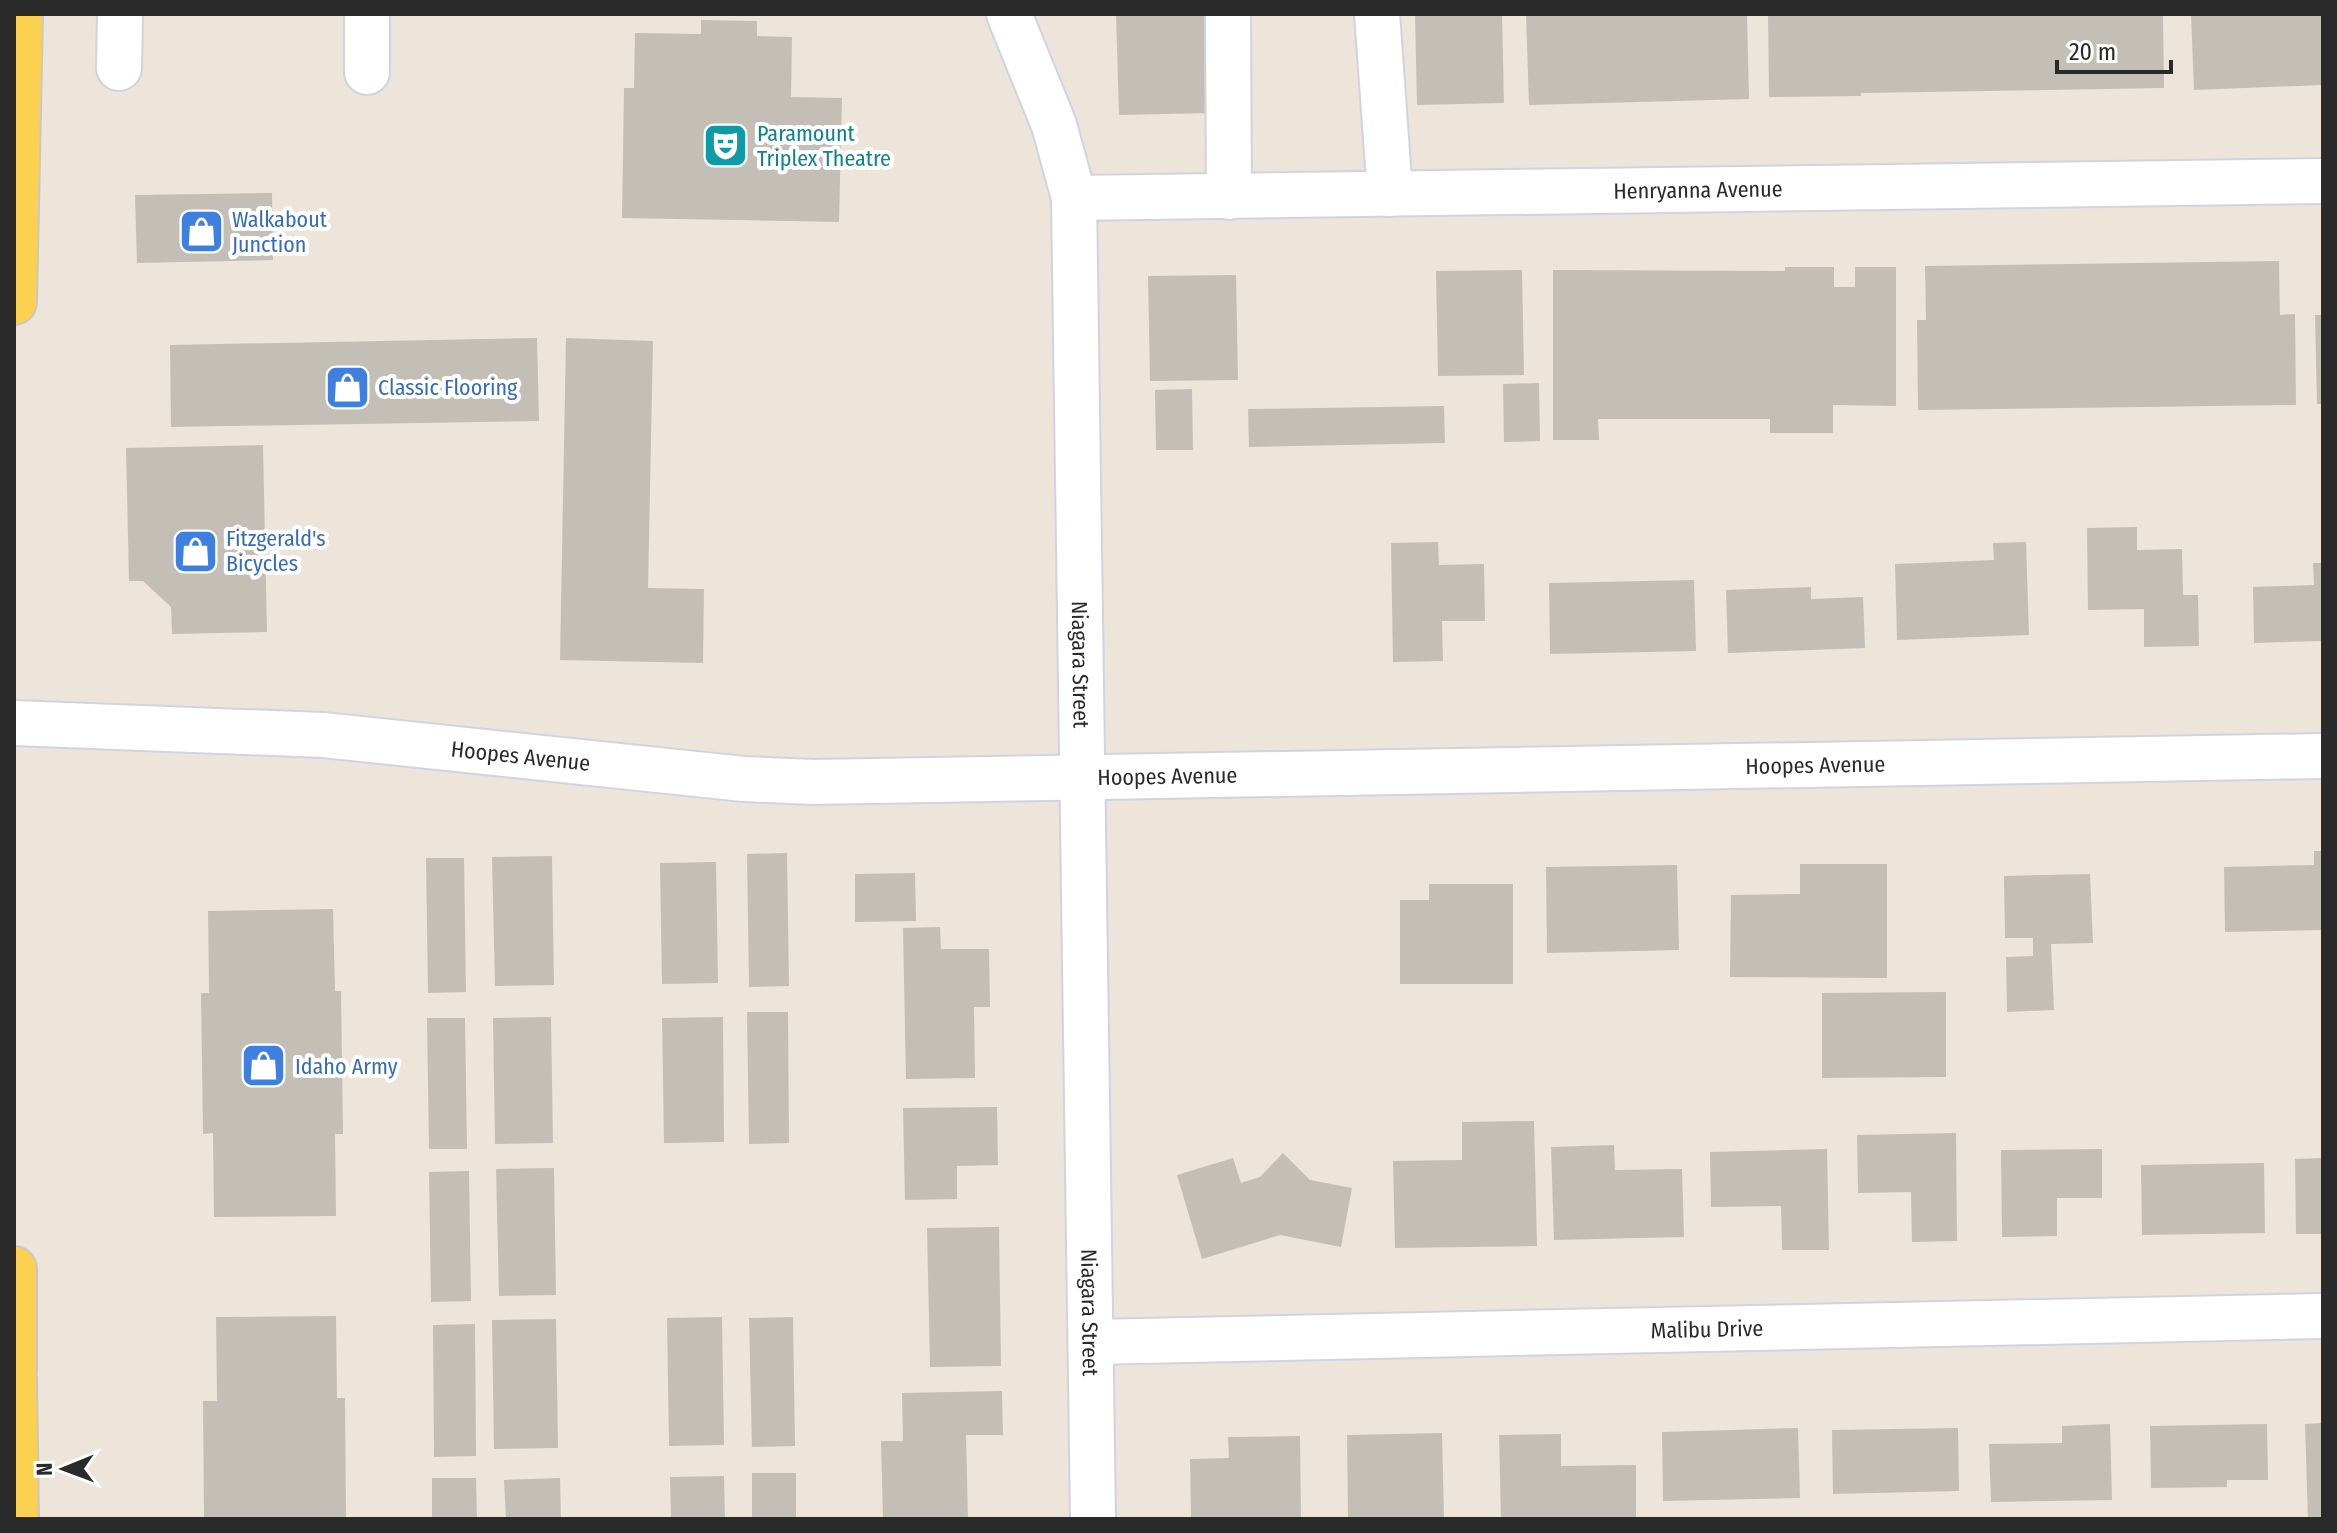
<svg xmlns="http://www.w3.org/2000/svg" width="2337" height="1533" font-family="'Fira Sans Condensed',sans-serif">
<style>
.building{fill:#c4bfb6}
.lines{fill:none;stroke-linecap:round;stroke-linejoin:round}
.minor-casing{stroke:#cfd3e4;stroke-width:48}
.major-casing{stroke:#c8c8c8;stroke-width:48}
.minor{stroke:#fff;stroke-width:44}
.major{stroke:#fcd150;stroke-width:44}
.labels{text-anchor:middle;stroke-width:8;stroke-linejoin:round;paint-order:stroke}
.culture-label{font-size:22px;fill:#0d838f;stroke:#fff;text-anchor:start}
.street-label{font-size:22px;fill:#2a2a2a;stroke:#fff}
.shop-label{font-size:22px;fill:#366cbe;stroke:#fff;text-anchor:start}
</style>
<rect width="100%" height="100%" fill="#ede4da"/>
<path class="building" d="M1116,14h92l2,99 -91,2z
M1415,14h87l2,89 -87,2z
M1526,14h221l2,85 -220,6z
M1768,14h395l1,74 -303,5v3l-92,1z
M2191,14h132v71l-129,5z
M701,20l56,1v15l35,1 -1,60 51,1 -3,124 -217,-4 2,-130h10l1,-55 66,1z
M272,193l1,67 -136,3 -2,-68z
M2279,261l1,54 15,-1 1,91 -378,5 -1,-90h9l-1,-54z
M1785,267h49v20h21v-20h41v139l-63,-1v28h-63v-14h-172l1,21h-46v-170l232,1z
M1522,270l2,105 -86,1 -2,-105z
M1236,275l2,105 -88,1 -2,-105z
M2315,315h8v89h-6z
M537,338l2,83 -368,6 -1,-82z
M566,338l87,3 -5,247 56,1 -1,74 -143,-3z
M1539,383l1,58 -36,1 -1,-58z
M1192,389l1,61h-37l-1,-60z
M1444,406l1,37 -196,4 -1,-38z
M263,445l4,187 -95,2 -1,-27 -28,-26h-14l-3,-133z
M2137,527v23l45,-1 1,46h15l1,51 -55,1v-38l-56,1 -1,-82z
M1438,542l1,23 45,-1 1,57h-43l1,40 -50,1 -2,-119z
M2026,542l3,93 -132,5 -2,-76 99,-4 -1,-17z
M2313,563h10v78l-69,2 -1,-56 61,-2z
M1694,580l2,71 -146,3 -1,-71z
M1811,587v12l52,-2 2,51 -137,5 -2,-63z
M2314,851h9v79l-98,2 -1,-65 90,-2z
M787,853l2,133 -40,1 -2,-133z
M552,856l2,129 -59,1 -3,-129z
M426,858h38l2,134 -38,1z
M716,862l2,121 -56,1 -2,-121z
M1800,864h87v114l-157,-1 1,-82 69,-1z
M1677,865l2,85 -132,3 -1,-86z
M915,873l1,48 -61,1v-48z
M2090,874l3,69 -42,1 3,66 -47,2 -1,-55 27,-1v-18h-28l-1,-62z
M1429,884h84v100h-113v-84h29z
M333,909l2,82h6l2,143h-8l1,82 -122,1 -1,-84 -10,1 -2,-141h8l-1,-82z
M940,927l1,22h48l1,58h-16l1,71 -69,1 -3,-151z
M1946,992v85l-124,1v-85z
M747,1012h41l1,131 -40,1z
M551,1017l2,126 -58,1 -2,-126z
M723,1017l1,125 -60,1 -2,-125z
M427,1018h38l2,131h-38z
M997,1107l1,58 -41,1v33l-52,1 -2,-92z
M1534,1121l3,125 -142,2 -2,-87 69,-1v-38z
M1956,1133l1,108 -45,1 -1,-50 -53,1 -1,-58z
M1614,1145l1,25 67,-1 2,68 -130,3 -3,-93z
M1827,1149l2,101h-47l-1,-44 -70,1 -1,-55z
M2102,1149v49h-45v38l-55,1 -1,-87z
M1283,1153l27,27 42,8 -11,59 -61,-12 -78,24 -25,-84 56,-17 8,25 19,-6z
M2323,1158v76h-27l-1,-75z
M2264,1163l1,70 -123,2 -1,-70z
M554,1168l2,127 -57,1 -3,-127z
M469,1171l2,130 -40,1 -2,-130z
M999,1227l2,139 -71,1 -3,-139z
M336,1316l1,82h8l1,121h-142l-1,-118h14l-1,-84z
M722,1317l2,128 -55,1 -2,-128z
M793,1317l2,129 -43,1 -3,-129z
M556,1319l2,129 -64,1 -2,-129z
M475,1324l1,132 -42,1 -1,-132z
M1002,1391l1,44h-37l2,84h-85l-2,-78h22l-1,-48z
M2323,1423v96h-15l-3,-95z
M2110,1424l2,76 -121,2 -2,-58 73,-1v-17z
M2267,1424l1,56h-41v7l-76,1 -1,-62z
M1798,1428l2,70 -137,3 -1,-69z
M1958,1428l1,63 -126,3 -1,-64z
M1442,1433l2,86h-96l-1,-84z
M1561,1434v32l75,-1v54h-135l-2,-84z
M1300,1436l1,83h-110l-1,-60 39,-1 -1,-21z
M752,1473h44v46h-44z
M724,1476l1,43h-54l-1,-42z
M432,1478h44l1,41h-45z
M560,1478l1,41h-55l-2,-39z"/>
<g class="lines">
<defs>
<g id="minor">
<path id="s1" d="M1009,14l45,111 20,73 19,1321"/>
<path d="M1228,14l1,183"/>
<path d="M1377,14l13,180"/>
<path d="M119,68l1,-54"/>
<path d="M367,72v-58"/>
<path id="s2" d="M1074,198l1249,-17"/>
<path id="s3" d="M14,723l309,12 421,44 69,3 1510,-26"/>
<path id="s4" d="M1091,1342l1232,-26"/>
</g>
<path id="major" d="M14,302l6,-288
M14,1269v101
M14,1378l2,141"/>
</defs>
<use href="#minor" class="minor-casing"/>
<use href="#major" class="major-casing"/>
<use href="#minor" class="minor"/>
<use href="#major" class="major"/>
</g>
<defs>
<symbol id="theatre-square" viewBox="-11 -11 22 22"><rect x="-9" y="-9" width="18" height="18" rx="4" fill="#0f9aa8" stroke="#fff"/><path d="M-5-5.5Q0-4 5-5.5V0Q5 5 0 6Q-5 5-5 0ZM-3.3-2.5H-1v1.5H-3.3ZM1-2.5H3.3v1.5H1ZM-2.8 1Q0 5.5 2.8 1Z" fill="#fff"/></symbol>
<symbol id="shop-square" viewBox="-11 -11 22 22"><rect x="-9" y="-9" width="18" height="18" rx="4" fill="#3f7fe0" stroke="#fff"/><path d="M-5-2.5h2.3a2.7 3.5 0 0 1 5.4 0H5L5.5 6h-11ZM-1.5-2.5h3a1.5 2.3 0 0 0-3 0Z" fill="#fff"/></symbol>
</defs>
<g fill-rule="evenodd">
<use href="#theatre-square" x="700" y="120" width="51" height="51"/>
<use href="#shop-square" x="176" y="206" width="51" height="51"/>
<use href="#shop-square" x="322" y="362" width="51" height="51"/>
<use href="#shop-square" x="170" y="526" width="51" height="51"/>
<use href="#shop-square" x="238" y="1040" width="51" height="51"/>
</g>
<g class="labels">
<g class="culture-label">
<text x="757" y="141">Paramount<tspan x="757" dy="25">Triplex Theatre</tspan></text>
</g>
<g class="street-label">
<text dy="8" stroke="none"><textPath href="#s2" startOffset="624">Henryanna Avenue</textPath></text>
<text dy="8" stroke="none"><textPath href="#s1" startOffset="662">Niagara Street</textPath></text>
<text dy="8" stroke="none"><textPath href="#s3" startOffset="508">Hoopes Avenue</textPath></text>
<text dy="8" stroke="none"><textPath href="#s3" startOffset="1804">Hoopes Avenue</textPath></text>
<text dy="8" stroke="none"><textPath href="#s3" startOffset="1156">Hoopes Avenue</textPath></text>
<text dy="8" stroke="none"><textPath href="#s1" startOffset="1310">Niagara Street</textPath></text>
<text dy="8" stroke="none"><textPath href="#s4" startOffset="616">Malibu Drive</textPath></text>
</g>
<g class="shop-label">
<text x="232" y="227">Walkabout<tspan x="232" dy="25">Junction</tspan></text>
<text x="378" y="395">Classic Flooring</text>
<text x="226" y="546">Fitzgerald's<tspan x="226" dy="25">Bicycles</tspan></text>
<text x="295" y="1074">Idaho Army</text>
</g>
</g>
<rect width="2337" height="1533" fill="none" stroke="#2a2a2a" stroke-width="32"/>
<g transform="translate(64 1469) rotate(269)" stroke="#ffffff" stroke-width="6" paint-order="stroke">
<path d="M0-6L14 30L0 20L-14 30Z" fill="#2a2a2a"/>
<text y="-12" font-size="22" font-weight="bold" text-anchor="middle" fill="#2a2a2a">N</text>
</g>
<path d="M2057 60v12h114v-12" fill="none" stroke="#2a2a2a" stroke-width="4"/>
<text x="2069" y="60" font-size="24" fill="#2a2a2a" stroke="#ffffff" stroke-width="6" paint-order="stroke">20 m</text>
</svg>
